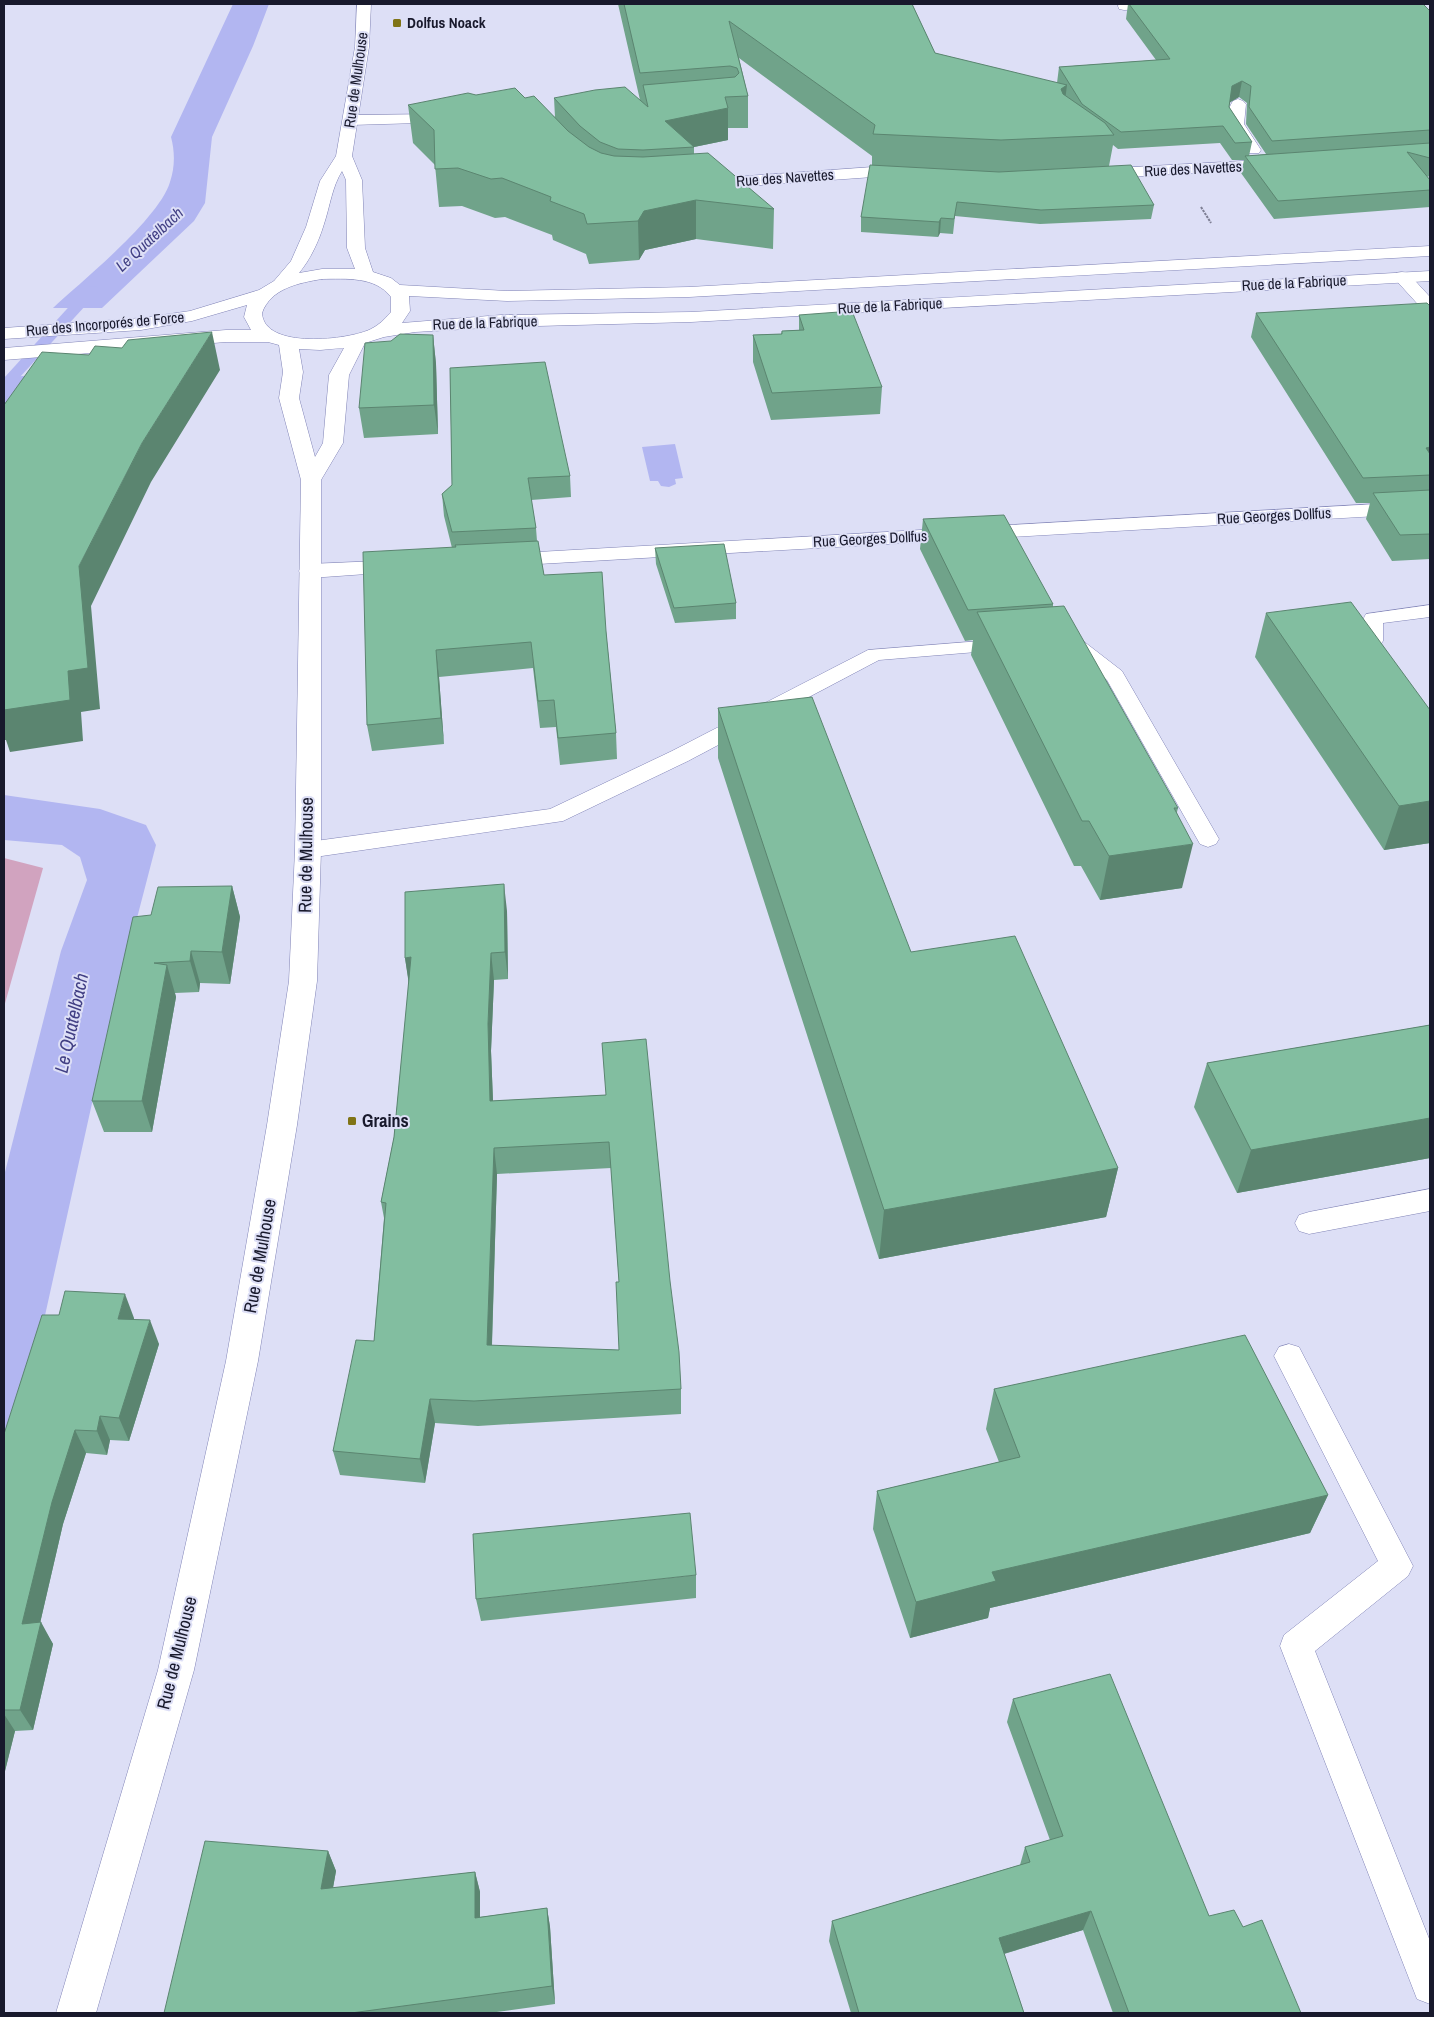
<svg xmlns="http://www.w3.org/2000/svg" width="1434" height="2017" font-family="'Archivo Narrow',sans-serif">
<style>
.green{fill:#d1a3bf}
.water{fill:#b2b6f1}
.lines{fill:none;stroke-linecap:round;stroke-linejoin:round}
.stream{fill:#b2b6f1;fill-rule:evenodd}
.service-casing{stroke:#8184b7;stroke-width:1}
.minor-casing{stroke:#8184b7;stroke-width:1}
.secondary-casing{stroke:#8184b7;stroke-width:1}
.path{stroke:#7e7f94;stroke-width:2;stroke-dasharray:2.5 1;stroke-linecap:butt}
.service{fill:#fff;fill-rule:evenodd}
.minor{fill:#fff;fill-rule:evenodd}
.secondary{fill:#fff;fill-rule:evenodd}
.wall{fill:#70a38a;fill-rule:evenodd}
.shaded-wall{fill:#5b8570}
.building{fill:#82bea0;stroke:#5b8570;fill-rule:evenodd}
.poi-dot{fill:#807416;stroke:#dddff6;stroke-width:2}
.labels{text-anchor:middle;stroke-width:4;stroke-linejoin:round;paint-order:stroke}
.far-poi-label{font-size:15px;font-weight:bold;fill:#18192c;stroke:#dddff6;text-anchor:start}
.far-street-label{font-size:15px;fill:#18192c;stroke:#dddff6}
.far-water-label{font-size:16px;font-style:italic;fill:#413f84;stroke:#dddff6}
.street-label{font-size:18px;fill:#18192c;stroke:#dddff6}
.poi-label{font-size:18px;font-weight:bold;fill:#18192c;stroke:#dddff6;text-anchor:start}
.water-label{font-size:19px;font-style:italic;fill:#413f84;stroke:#dddff6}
</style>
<rect width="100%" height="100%" fill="#dddff6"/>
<path class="green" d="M4,858l39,10 -39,139z"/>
<path class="water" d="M233,4h36l-16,42 -41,91 -7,66 -11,18 -92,87h-49c30,-28 106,-89 117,-126 5,-15 5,-30 1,-45z
M42,375l-38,41v-39z
M675,444l8,34 -8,1 1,5 -7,3 -8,-1 -3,-5h-8l-8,-34z
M4,795l96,14 46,16 10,20 -46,177 -66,298 -40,148v-292l57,-225 26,-71 -7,-23 -18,-12 -58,-5z"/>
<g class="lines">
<path class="stream" d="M93,286l4,1 2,3 -2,3 -88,96 -5,1v-12l72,-79 13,-12z"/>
<defs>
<path id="service" d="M1119,4h59l-6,4 -48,2 -5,-1 -1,-3z
M1430,605v12l-47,6v18l-3,4 -7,2 -7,-2c-5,-7 -5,-24 0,-31z
M1071,635l7,2 44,34 97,168 -3,5 -8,3 -8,-3 -93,-164 -41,-33 -7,-2 -3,-4 3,-4z
M1006,639l7,2 3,4 -3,4 -134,11 -191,101 -125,60 -255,37 -8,-2 -4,-6 4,-6 8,-2 242,-33 122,-58 196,-101z
M1430,1189v22l-121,23 -10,-3 -4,-8 4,-8 10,-3z
M1289,1344l10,3 114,219 -5,10 -93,75 115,290v63l-13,-5 -137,-353 4,-11 94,-74 -104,-205 5,-9z"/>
<path id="minor" d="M1238,99l5,2 3,3 -2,20 17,26 -2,3h-12c-10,-15 -27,-34 -14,-52z
M447,114l6,2 2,3 -2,3 -102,3 -6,-2 -2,-3 2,-3 6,-2z
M1281,159l6,2 2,3 -2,3 -190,12 -6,-2 -2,-3 2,-3 6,-2z
M873,167l40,4 2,3 -2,3 -6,2 -34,-2 -168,12 -6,-1 -2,-4 2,-4 6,-1z
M1402,272l6,1 22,24v15l-6,-1 -31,-34 3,-4z
M1430,501v12l-926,53 -8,-1 -3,-5 3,-5 8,-1z
M401,560l8,1 3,5 -3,5 -99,7 -8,-2 -3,-5 3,-5 8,-2z"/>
<path id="secondary" d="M357,4h14l-2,43 -17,109 10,24 3,68 8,24 18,6 9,7 107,6 182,-4 741,-41v10l-741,41 -182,4 -98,-5 1,15 -8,12 99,-8 190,-3 739,-41v10l-739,41 -190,5 -86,5 -31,5 -19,6 -16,32 -6,68 -22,37v370l-4,131 -20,144 -39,236 -64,309 -98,343h-40l102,-343 68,-309 41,-236 22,-144 6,-131 6,-370 -22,-82 4,-26 -4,-27 -11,-3h-42l-222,18v-12l222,-18h25l-7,-13 3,-12 -55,16 -51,9 -137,9v-11l137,-10 49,-7 69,-21 15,-9 17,-20 15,-34 14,-46 16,-25 19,-109zM342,171l4,9 1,68 8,21h-33l-23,4c11,-13 20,-32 25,-49 6,-18 8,-37 18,-53zM322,279c24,0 53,-3 69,18v15c-6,7 -12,13 -20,17 -22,11 -107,21 -109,-16 9,-25 37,-30 60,-34zM344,348l-15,27 -6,68 -8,14 -16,-59 4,-26 -4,-23 21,1z"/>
</defs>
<use href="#service" class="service-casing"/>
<use href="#minor" class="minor-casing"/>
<use href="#secondary" class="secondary-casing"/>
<path class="path" d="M1201,207l10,16"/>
<use href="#service" class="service"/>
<use href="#minor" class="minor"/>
<use href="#secondary" class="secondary"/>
</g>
<path class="wall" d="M618,4h294l23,49 122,30 2,-16 97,-7 -30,-41 2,-15h295l7,7v166l-3,-1 3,4v27l-156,12 -33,-46 3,-13h-12l-12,-17 -102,6 -5,-4 -4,21 45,39 -3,14 -111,5 -85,-8 -2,18 -13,-1 -2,4 -77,-5v-15l11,-52v-9l-133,-98 9,38v32h-20v12l-34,7v7l80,55 -1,40 -77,-10 -51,11 -6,10 -50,4 -3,-10 -33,-14 -1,-5 -47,-18 -10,1 -33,-12 -23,1 -4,-42 -22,-22 -5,-38 68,-10 49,3 30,19 -1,-19 86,2zM1239,97l8,6 -1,21 20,30 -17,2 3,-14 -23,-35 1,-5z
M1430,306v253l-38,2 -26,-42 4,-16h-14l-105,-166 5,-24z
M799,315l83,72 -2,27 -109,6 -18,-58v-27l28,-1 1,-3 17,-1z
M433,335l3,29 2,70 -74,4 -5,-30 32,-67z
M450,368l120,108 1,21 -40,3 5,28 1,13 7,34 62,56 10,102 1,26 -57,6 -4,-38 -16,1 -7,-60 -94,9 5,67 -72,7 -5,-26 85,-177 -8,-32 -2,-22 10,-9z
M923,519l130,85v3l125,201 -1,4 5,76 -82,12 -19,-34h-7l-103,-211 2,-15 -8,1 -45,-92z
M655,548l81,55v16l-61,4 -19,-59z
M1266,613l164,97v133l-46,7 -129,-193z
M718,708l193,244 207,216 -12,49 -227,42 -161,-501z
M232,886l8,31 -10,67 -30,-1 -1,9 -24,1 1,4 -24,135h-48l-12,-31 59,-186z
M507,911l1,68 -14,1 -3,71 2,50 113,-6 75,294v25l-203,12 -43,-3 -10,60 -85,-8 -7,-24 41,-110 10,-123 -3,-16 13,-65 15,-154 -4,-25zM611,1168l8,114v68l-127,-4 5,-172z
M1430,1025v133l-193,35 -43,-86 13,-44z
M59,1315l75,3v1l25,25 -30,97 -19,-1 -3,15 -21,-2 -23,71 -23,99 13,21 -20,86 -18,1 -11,44v-341z
M994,1389l334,106 -18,38 -320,75 -2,10 -78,20 -37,-109 4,-38 122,-29 -13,-33z
M696,1575v23l-215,23 -5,-22z
M1013,1699l196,217 34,11 58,86h-188l-30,-83 -79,24 20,59h-173l-22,-72 3,-20 188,-56 5,-18 25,-7 -43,-118z
M328,1851l8,20 -3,17 142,-16 5,20v25l67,-9 3,19 5,77 -66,9h-325z"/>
<path class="shaded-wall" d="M1242,81l-3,16 -10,6 3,-17z
M1067,85l-4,31 -2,-27z
M728,108v32l-34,7 -29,-26z
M696,200v39l-51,11 -6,10 -1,-39 6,-10z
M941,218l-1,15 -2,4 1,-15z
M212,332l8,38 -69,112 -60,124 9,103 -19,3 2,29 -73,11 -4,-12h-2v-30l64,-39 11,-105 63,-123z
M433,335l3,29 2,70 -4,-29z
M1430,447v25l-4,-24z
M436,650l3,27 5,67 -3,-26z
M1430,801v42l-46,7 15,-44z
M1193,844l-11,44 -82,12 9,-44z
M504,884l3,27 1,68 -3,-27z
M232,886l8,31 -10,67 -8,-32z
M191,951l9,32 -1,9 -9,-31z
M491,953l3,27 -3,71 3,76 -4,-26 -2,-77z
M411,957l-2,28 -4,-27z
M167,965l9,32 -24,135 -10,-31z
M1430,1118v40l-193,35 14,-43z
M494,1148l3,26 -6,197 -4,-26z
M1118,1168l-12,49 -227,42 5,-49z
M125,1294l9,24 -6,25 -10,-24z
M150,1320l9,24 -30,97 -10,-23z
M430,1399l5,24 -10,60 -5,-24z
M100,1416l10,24 -3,15 -10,-24z
M75,1430l11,23 -23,71 -28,121 -13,-21 30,-122z
M1328,1495l-18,38 -320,75 -2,10 -78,20 6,-36 76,-30z
M41,1622l12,22 -20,86 -13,-20z
M4,1714l11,17 -11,44z
M328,1851l8,20 -7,38 -8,-20z
M475,1872l5,20v45l-5,-19z
M547,1908l3,19 5,77 -3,-18z
M1091,1911l-8,19 -90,27 6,-19z"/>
<path class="building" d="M624,4h288l23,49 132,32 -6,4 2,5 42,29 9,12 -113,5 -128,-6 2,-9 -146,-104 19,75 -23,1 3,11 -63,13 29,26 -51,3 -25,-1 -18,-7 -20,-16 -26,-28 41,-8 30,-3 23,20 -5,-22 92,-8 4,-4 -2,-5 -7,-2 -90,7z
M1129,4h294l7,7v119l-158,11 -23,-34 2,-21 -9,-5 -10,5 -3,21 23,35 -17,1 -12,-17 -102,6 -39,-28 -23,-37 111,-8z
M515,88l10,10 9,-2 34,35 21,16 12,6 13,3 29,1 65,-4 66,56 -78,-9 -52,11 -6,10 -51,3 -3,-10 -34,-13 1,-4 -49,-19 -11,1 -33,-11 -23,1 -1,-39 -26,-25 60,-12 8,2z
M1430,143v15l-23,-6 23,28v10l-152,11 -33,-45z
M870,165l129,7 132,-7 23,40 -113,5 -84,-8 -3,17 -13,-1 -2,4 -78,-5z
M1427,303l3,3v141l-4,1 4,6v21l-67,3 -107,-165z
M852,311l30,76 -110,6 -19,-58 29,-1v-3l22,-1 -5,-15z
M212,332l-70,111 -63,123 9,102 -20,3 2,29 -66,10v-305l38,-53 47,3 6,-9 27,2 6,-8z
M400,334l33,1 1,70 -75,3 6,-65 26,-2z
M545,362l25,114 -42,2 8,50 -84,4 -10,-38 10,-9 -2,-117z
M1430,490v44l-30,1 -27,-42z
M1004,515l49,89 -85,6 -45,-91z
M538,541l6,34 58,-3 4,59 10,102 -58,5 -4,-38 -16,1 -7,-59 -95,8 5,68 -74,7 -4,-173 93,-5 -1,-2z
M724,544l12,59 -62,5 -19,-60z
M1351,602l79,108v91l-31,5 -133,-193z
M1064,606l114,202h-4l19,36 -84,12 -20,-35h-7l-105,-209z
M812,697l99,255 104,-16 103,232 -234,42 -166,-502z
M504,884l1,68 -14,1 -3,71 2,77 116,-6 -4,-52 44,-4 24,242 9,71 2,37 -207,12 -44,-2 -10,60 -87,-8 23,-111 18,1 12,-138 -5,-1 13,-65 17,-180 -6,1v-66zM609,1142l10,140h-3l3,68 -132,-5 7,-197z
M232,886l-10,66 -31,-1 -1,10 -36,2 13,2 -25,136h-50l41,-184 18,-2 7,-28z
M1430,1025v93l-179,32 -44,-87z
M65,1291l60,3 -7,25 32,1 -31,98 -19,-2 -3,15 -22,-1 -23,72 -30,122 19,-2 -21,88h-16v-276l38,-119h17z
M1245,1335l83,160 -336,77 4,9 -80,21 -39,-111 143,-34 -26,-68z
M690,1513l6,62 -220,24 -3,-65z
M1110,1674l99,242 25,-6 9,17 19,-7 39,93h-172l-38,-102 -92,27 25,75h-165l-27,-92 198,-59 -5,-15 38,-11 -50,-137z
M205,1841l123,10 -7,38 154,-17v46l72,-10 5,78 -201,27h-187z"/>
<g class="poi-dot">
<rect x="392" y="18" width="10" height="10" rx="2.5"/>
<rect x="347" y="1116" width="10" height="10" rx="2.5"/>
</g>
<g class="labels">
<g class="far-poi-label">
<text x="407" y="28">Dolfus Noack</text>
</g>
<g class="far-street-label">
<text transform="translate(356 80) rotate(-82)" y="5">Rue de Mulhouse</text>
<text transform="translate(1193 169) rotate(-3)" y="5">Rue des Navettes</text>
<text transform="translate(785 178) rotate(-4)" y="5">Rue des Navettes</text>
<text transform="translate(1294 283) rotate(-3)" y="5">Rue de la Fabrique</text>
<text transform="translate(890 306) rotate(-3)" y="5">Rue de la Fabrique</text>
<text transform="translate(485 323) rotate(-2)" y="5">Rue de la Fabrique</text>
<text transform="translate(105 324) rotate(-5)" y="5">Rue des Incorporés de Force</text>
<text transform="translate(1274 516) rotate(-3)" y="5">Rue Georges Dollfus</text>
<text transform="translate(870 539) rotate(-3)" y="5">Rue Georges Dollfus</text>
</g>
<g class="far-water-label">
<text transform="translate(149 239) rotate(-43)" y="6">Le Quatelbach</text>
</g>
<g class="street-label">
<text transform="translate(306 855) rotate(-89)" y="6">Rue de Mulhouse</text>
<text transform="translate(260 1256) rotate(-80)" y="6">Rue de Mulhouse</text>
<text transform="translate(177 1653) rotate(-76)" y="6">Rue de Mulhouse</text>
</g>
<g class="poi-label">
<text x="362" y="1127">Grains</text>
</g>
<g class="water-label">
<text transform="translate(71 1023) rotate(-78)" y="7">Le Quatelbach</text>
</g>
</g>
<rect width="1434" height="2017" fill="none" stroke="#18192c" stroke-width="10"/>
</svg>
